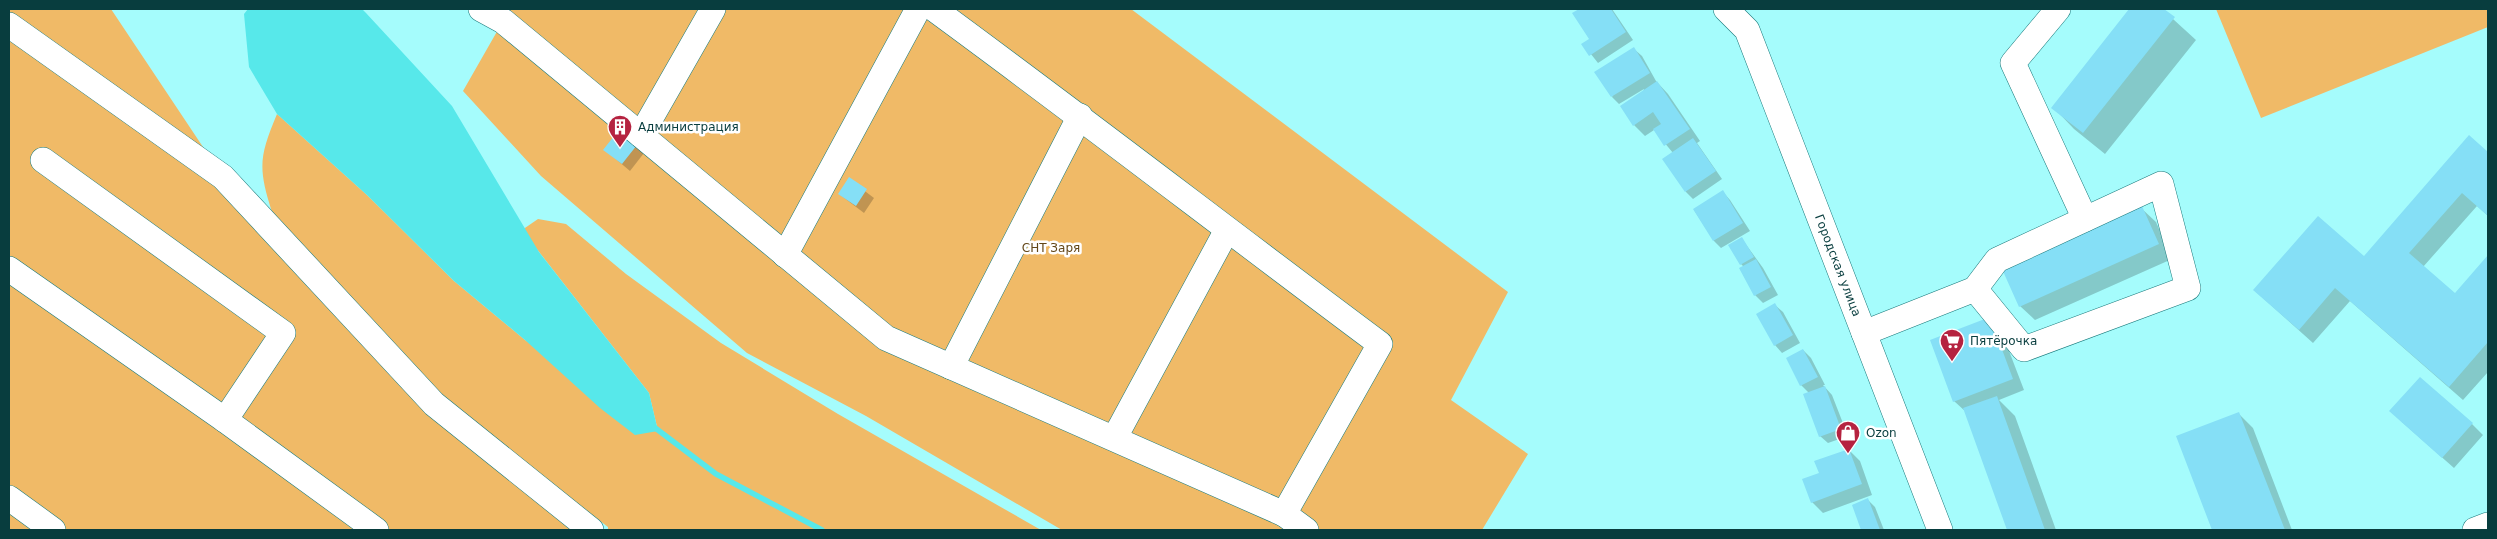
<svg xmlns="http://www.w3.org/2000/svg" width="2497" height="539" font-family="'DejaVu Sans',sans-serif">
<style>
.green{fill:#f0ba67}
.water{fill:#57e8ea}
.shadow{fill:#0003}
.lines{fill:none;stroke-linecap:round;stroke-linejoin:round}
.stream{stroke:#57e8ea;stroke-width:5.5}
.building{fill:#85dff6}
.minor-casing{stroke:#19797b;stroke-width:26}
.minor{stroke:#fff;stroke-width:25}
.labels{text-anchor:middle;stroke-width:5;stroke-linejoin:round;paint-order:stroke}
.poi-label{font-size:12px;fill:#083d3e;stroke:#fff;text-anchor:start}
.park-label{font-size:12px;fill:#634718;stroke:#fff}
.street-label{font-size:12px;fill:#083d3e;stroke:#fff}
</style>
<rect width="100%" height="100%" fill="#a5fcfc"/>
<path class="green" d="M9,9h102l112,168 211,227 157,126h-582z
M481,9h650l377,283 -57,108 77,54 -46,76h-420l-196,-114 -119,-63 -206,-177 -78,-85 40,-70z
M2216,9h272v18l-227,91z
M277,114l90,81 87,86 71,59 133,91 -9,-38 -127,-163 16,-11 28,5 60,50 95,69 117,71 203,116h-433v-3l-170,-131 -166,-184c-14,-44 -13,-55 5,-98z"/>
<path class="water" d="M248,9h114l4,4 86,93 87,146 110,141 9,38 -23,4 -35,-27 -75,-68 -71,-59 -87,-86 -90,-81 -28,-47 -5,-53z"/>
<path class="shadow" d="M1581,9h31l21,31 -35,23 -15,-19 7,-5 -16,-25z
M2131,9h31l34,31 -91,114 -31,-25 -21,-22z
M1634,49l8,7 14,25 12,13 32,47 -3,2 25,36 -29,20 -7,-7 -13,-39 -19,-23 -9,6 -11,-11 10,-36 -25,15 -7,-7z
M618,133l26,20 -14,18 -25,-21z
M2469,137l19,17v62l-11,-10 -54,61 32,27 33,-37v115l-25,28 -113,-99 -37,42 -59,-53 110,-32z
M849,179l25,19 -10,15 -25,-19z
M1723,192l7,8 20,31 -29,17 -7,-7 -20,-31z
M2141,208l15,14 16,37 -137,61 -15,-14z
M1742,239l21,29 15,27 -15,8 -8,-8 -15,-26 4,-2 -3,-3z
M1775,305l8,7 17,31 -18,10 -7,-8z
M2001,330l23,60 -25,10 16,16 41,114h-47l-43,-118 -12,-11 -23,-60z
M1803,350l8,8 14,27h-2l9,10 16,41 -20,7 -8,-7 -11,-43 -8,-8z
M2239,414l14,14 39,102h-79l-35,-93z
M2402,422l70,2 11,11 -29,33z
M1849,450l11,11 12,34 -49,18 -11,-11 8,-28z
M1868,500l7,7 9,23h-21l-10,-25z"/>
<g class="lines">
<path class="stream" d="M654,427l62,47 106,56"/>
</g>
<path class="building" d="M1579,9h32l15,23 -37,24 -8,-12 8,-5 -17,-26z
M2129,9h35l11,8 -92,116 -32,-25z
M1634,47l16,26 -39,24 -17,-25z
M1657,81l33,48 -26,17 -11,-17 8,-5 -8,-12 -20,14 -13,-20z
M618,131l19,14 -15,19 -19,-14z
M2469,135l19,17v64l-26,-23 -53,60 46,40 33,-38v87l-39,45 -114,-99 -36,42 -46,-40 65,-74 46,40z
M1693,138l23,33 -31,21 -23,-33z
M849,177l18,12 -11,17 -18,-12z
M1723,190l20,33 -30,18 -20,-32z
M2142,206l17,38 -140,63 -17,-38z
M1742,237l12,20 -14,8 -12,-20z
M1756,259l15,28 -17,9 -15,-28z
M1775,303l18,32 -19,11 -18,-32z
M1990,317l23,62 -60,23 -23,-62z
M1803,349l15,28 -18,9 -14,-28z
M2420,377l53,46 -31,35 -53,-47z
M1825,386l16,43 -22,8 -16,-43z
M1997,396l48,134h-38l-44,-122z
M2239,412l46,118h-73l-36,-94z
M1849,449l13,35 -51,19 -9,-24 17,-6 -5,-12z
M1868,498l12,32h-19l-9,-25z"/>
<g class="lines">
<defs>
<g id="minor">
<path d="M481,9l22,12 383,317 398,176 22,16"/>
<path d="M934,9c150,110 297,224 446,335l-96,170"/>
<path id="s1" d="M1726,9l21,21 193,500"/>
<path d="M2058,9l-45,54 72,156"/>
<path d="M9,25l214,152 211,227 157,126"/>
<path d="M641,135l72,-126"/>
<path d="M43,160l240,173 -58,87"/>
<path d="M785,255l133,-246"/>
<path d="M9,269l216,151 151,110"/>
<path d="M1864,333l111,-44 22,-29 164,-76 27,104 -164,61 -49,-60"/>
<path d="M951,367l129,-251"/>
<path d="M1115,437l112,-207"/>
<path d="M9,498l44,32"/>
<path d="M2475,530l13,-5"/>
</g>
</defs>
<use href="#minor" class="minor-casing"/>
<use href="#minor" class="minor"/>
</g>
<defs>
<symbol id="building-pin" viewBox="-11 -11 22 30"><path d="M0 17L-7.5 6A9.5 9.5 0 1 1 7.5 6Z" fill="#b52340" stroke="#fff"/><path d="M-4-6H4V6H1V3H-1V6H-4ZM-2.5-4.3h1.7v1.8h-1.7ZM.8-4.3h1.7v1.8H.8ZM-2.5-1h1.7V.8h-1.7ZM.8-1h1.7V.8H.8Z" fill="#fff"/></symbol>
<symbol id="supermarket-pin" viewBox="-11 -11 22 30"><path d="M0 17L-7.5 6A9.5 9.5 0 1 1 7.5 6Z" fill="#b52340" stroke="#fff"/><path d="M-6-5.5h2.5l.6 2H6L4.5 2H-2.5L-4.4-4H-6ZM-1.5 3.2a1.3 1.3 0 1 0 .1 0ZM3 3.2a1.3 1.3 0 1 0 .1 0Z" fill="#fff"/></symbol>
<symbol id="shop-pin" viewBox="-11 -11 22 30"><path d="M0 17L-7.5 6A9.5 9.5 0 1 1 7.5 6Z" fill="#b52340" stroke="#fff"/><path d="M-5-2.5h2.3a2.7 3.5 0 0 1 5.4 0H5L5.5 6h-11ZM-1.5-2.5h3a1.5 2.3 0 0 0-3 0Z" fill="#fff"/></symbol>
</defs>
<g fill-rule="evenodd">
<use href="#building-pin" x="606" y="113" width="28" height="38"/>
<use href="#supermarket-pin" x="1938" y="327" width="28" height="38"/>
<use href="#shop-pin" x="1834" y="419" width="28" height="38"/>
</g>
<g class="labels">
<g class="poi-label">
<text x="638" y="131">Администрация</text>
<text x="1970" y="345">Пятёрочка</text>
<text x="1866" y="437">Ozon</text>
</g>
<g class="park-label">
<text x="1051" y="252">СНТ Заря</text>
</g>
<g class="street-label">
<text dy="4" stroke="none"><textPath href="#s1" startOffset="282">Городская улица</textPath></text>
</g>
</g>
<rect width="2497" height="539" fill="none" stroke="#083d3e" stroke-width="20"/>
</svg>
